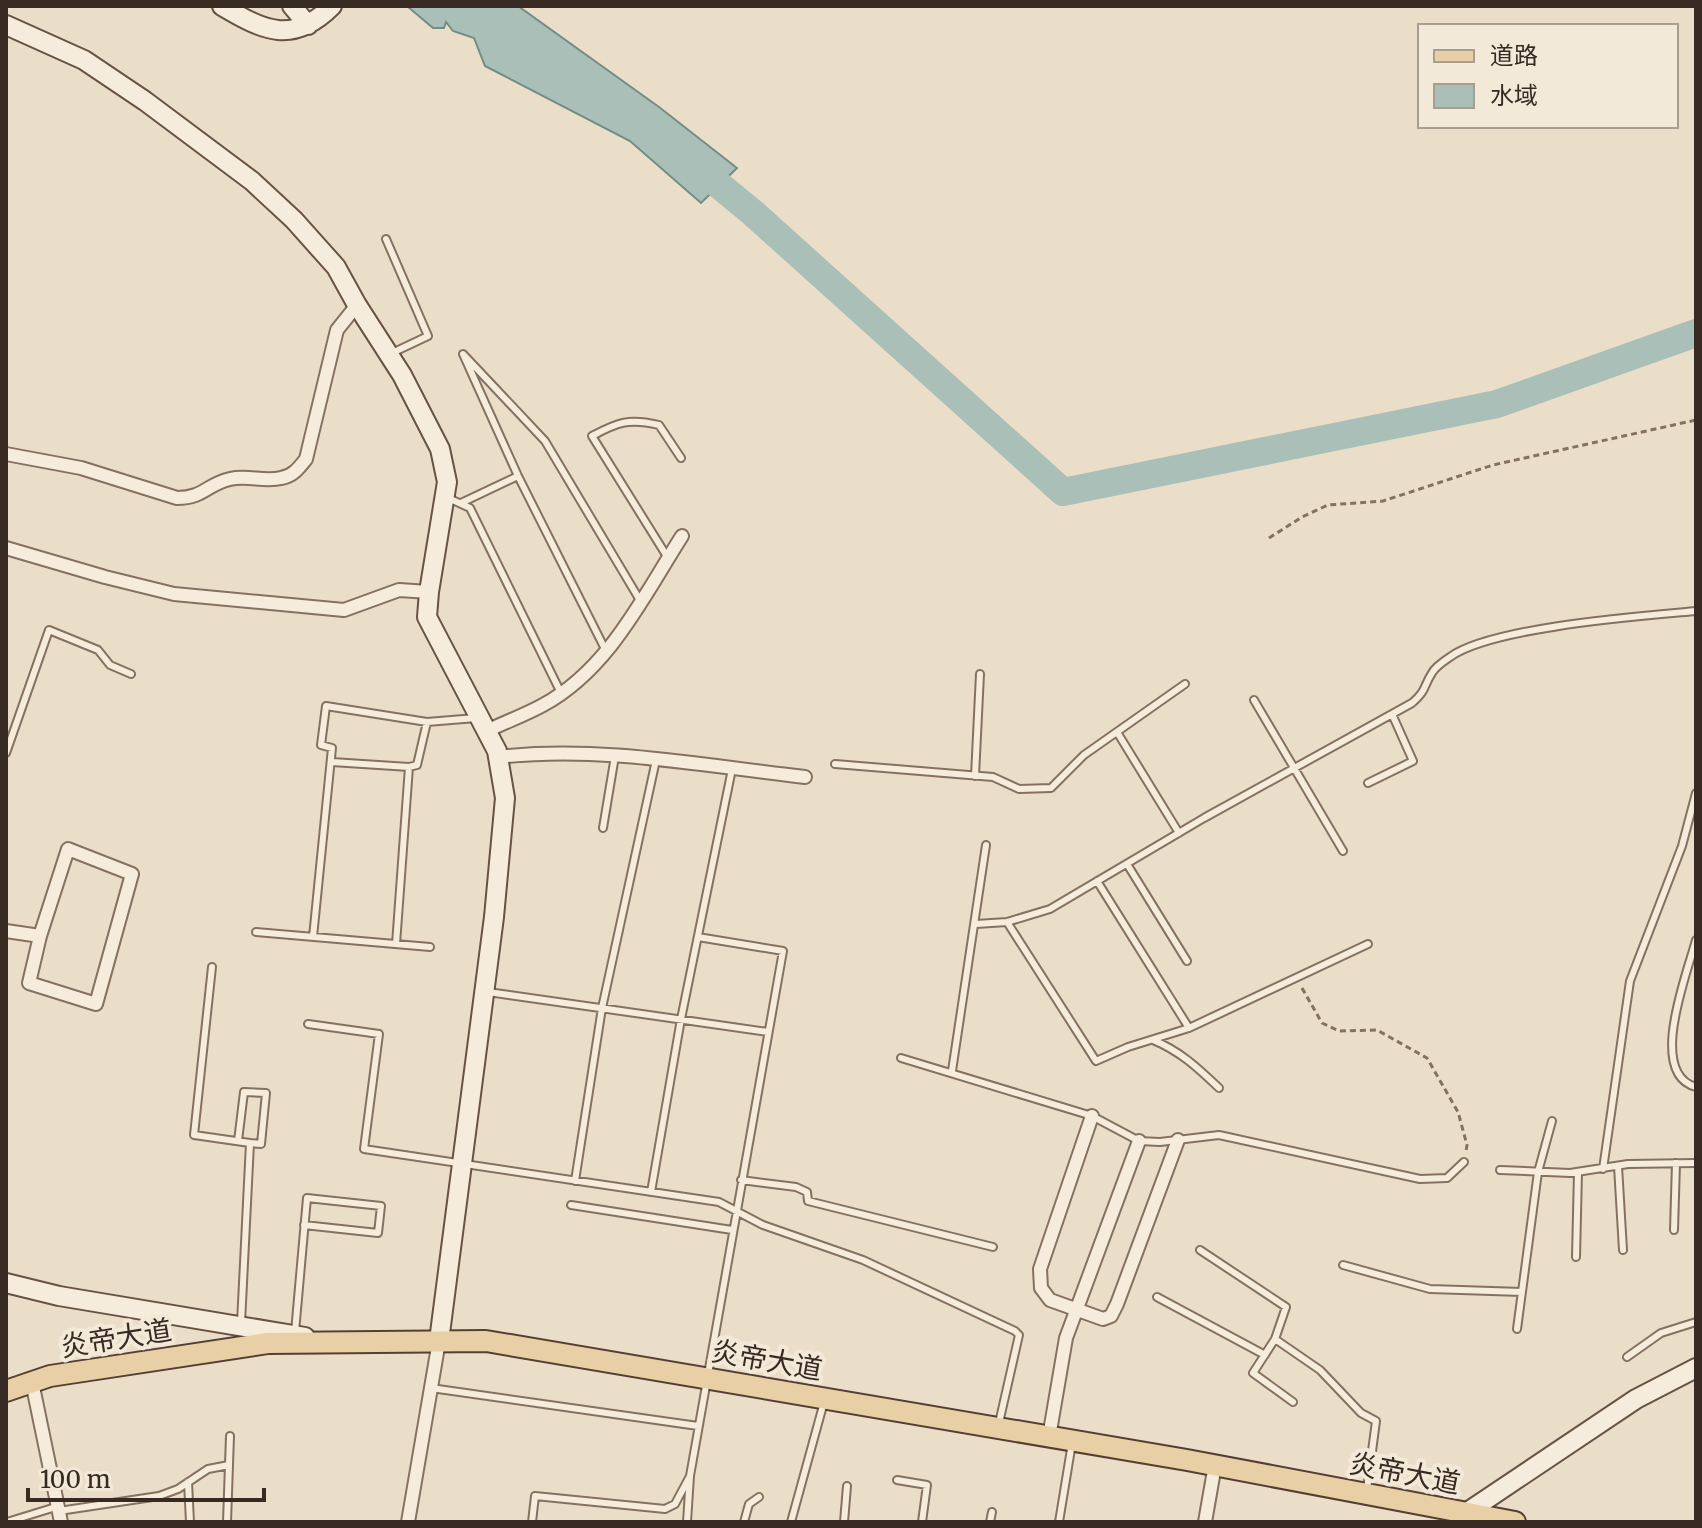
<svg xmlns="http://www.w3.org/2000/svg" width="1702" height="1528" font-family="Merriweather,'Noto Sans SC',serif">
<style>
.water{fill:#aabfb7;stroke:#718d84;stroke-width:2}
.lines{fill:none;stroke-linecap:round;stroke-linejoin:round}
.river{stroke:#aabfb7;stroke-width:28}
.lane-casing{stroke:#857160;stroke-width:10}
.street-casing{stroke:#857160;stroke-width:16}
.secondary-casing{stroke:#675243;stroke-width:22}
.primary-casing{stroke:#544033;stroke-width:24}
.path{stroke:#857160;stroke-width:3;stroke-dasharray:6 4;stroke-linecap:butt}
.lane{stroke:#f6ecdc;stroke-width:6}
.street{stroke:#f6ecdc;stroke-width:12}
.secondary{stroke:#f6ecdc;stroke-width:18}
.primary{stroke:#e9cfa6;stroke-width:20}
.labels{text-anchor:middle;stroke-width:8;stroke-linejoin:round;paint-order:stroke}
.street-label{font-size:28px;fill:#372a22;stroke:#f3e9d8}
</style>
<rect width="100%" height="100%" fill="#ebdec9"/>
<path class="water" d="M407,6h111l141,101 78,61 -36,35 -71,-62 -145,-75 -11,-28 -21,-7 -7,-9 -2,6h-11z"/>
<g class="lines">
<path class="river" d="M691,162l62,51 310,279 434,-88 199,-71"/>
<defs>
<path id="lane" d="M386,239l42,97 -36,17
M446,497l24,11 91,185
M461,503l57,-27
M668,558l-76,-122c26,-14 37,-18 67,-11l22,33
M606,651l-88,-175 -55,-122 82,87 96,161
M1254,700l89,151
M1117,732l62,101
M6,753l43,-123 49,20 12,15 21,9
M332,762l77,5 8,-2 10,-43
M835,764l158,13 26,12 32,-1 33,-33 101,-71
M975,776l5,-102
M1368,783l45,-22 -21,-47
M603,828l12,-72
M1127,864l60,97
M1097,881l92,147
M1007,922l89,139 32,-14 61,-19 179,-84
M976,924l31,-2 43,-13 154,-91 208,-115c15,-13 11,-16 20,-30 3,-6 12,-12 18,-16 41,-30 192,-41 246,-46
M256,932l174,15
M313,937l19,-189 -11,-3 5,-39 101,16 49,-4
M1696,940c-9,34 -49,134 0,147
M396,944l13,-177
M212,967l-18,168 56,8 -9,180
M488,992l280,40
M308,1024l71,10 -15,115 355,53 44,23 100,35 152,71 4,4 -20,88
M1153,1040c27,11 45,28 66,48
M901,1058l191,58 47,25 21,1 59,-7 201,44 27,-1 17,-16
M952,1071l34,-226
M238,1141l6,-49 22,1 -5,51 -11,-1
M1618,1166l5,84
M1603,1169l27,-188 52,-135 14,-53
M1500,1170l70,3 58,-9 68,-1
M741,1180l55,7 11,5 1,9 185,46
M575,1181l27,-173 54,-248
M651,1192l30,-173 51,-250
M571,1205l161,25
M1674,1230l2,-67
M1200,1250l86,57 -11,32 -22,34 40,29
M1576,1257l2,-85
M1343,1265l87,24 92,3
M1157,1297l108,58
M1517,1329l21,-157 14,-51
M295,1332l12,-134 74,8 -3,27 -74,-8
M1275,1339l45,31 41,43 15,8 -9,68
M1627,1357l34,-24 35,-11
M431,1388l267,38
M897,1480l30,5 -5,37
M188,1482l2,40
M59,1511l100,-15 19,-7 30,-20 21,-4
M7,1522l52,-16
M227,1522l3,-86
M532,1522l3,-26 130,13 10,-5 15,-28
M687,1522l3,-46 93,-525 -85,-14
M744,1522l5,-18 10,-7
M791,1522l33,-120
M844,1522l3,-36
M990,1522l2,-10
M1059,1522l13,-79"/>
<path id="street" d="M6,454l75,14 96,30c27,0 30,-14 53,-19 17,-4 35,3 51,-1 12,-2 18,-10 25,-19l31,-129 20,-25
M6,548l99,29 69,17 170,16 55,-20 30,2
M487,731c18,-9 38,-16 56,-26 66,-36 100,-108 139,-169
M498,757c102,-12 207,9 307,20
M68,849l64,25 -36,130 -67,-21 11,-47z
M6,931l34,5
M1092,1116l-52,153 1,19 9,12 53,19 8,-3 6,-12 61,-164
M32,1382l29,140
M1049,1437l17,-99 73,-197
M408,1522l31,-181
M1205,1522l10,-57"/>
<path id="secondary" d="M222,6c42,25 71,39 110,0
M292,6l16,19
M6,25l78,35 61,41 107,80 42,39 42,47 21,38 45,70 38,74 7,33 -18,110 -2,25 70,134 8,47 -11,119 -55,424
M6,1283l53,13 246,41
M1466,1513l170,-114 60,-31"/>
<path id="primary" d="M6,1391l44,-15 218,-33 218,-2 701,119 328,62"/>
</defs>
<use href="#lane" class="lane-casing"/>
<use href="#street" class="street-casing"/>
<use href="#secondary" class="secondary-casing"/>
<use href="#primary" class="primary-casing"/>
<path class="path" d="M1269,538l33,-21 26,-12 55,-4 110,-36 203,-45
M1302,988l20,35 17,8 38,-1 50,28 31,54 9,33 -1,6"/>
<use href="#lane" class="lane"/>
<use href="#street" class="street"/>
<use href="#secondary" class="secondary"/>
<use href="#primary" class="primary"/>
</g>
<g class="labels">
<g class="street-label">
<text transform="translate(116 1338) rotate(-9)" y="10">炎帝大道</text>
<text transform="translate(767 1360) rotate(10)" y="10">炎帝大道</text>
<text transform="translate(1405 1473) rotate(11)" y="10">炎帝大道</text>
</g>
</g>
<rect width="1702" height="1528" fill="none" stroke="#372a22" stroke-width="16"/>
<rect x="1418" y="24" width="260" height="104" fill="#f3e9d8" stroke="#a89d8f" stroke-width="2"/>
<rect x="1434" y="50" width="40" height="12" fill="#e9cfa6" stroke="#a89d8f" stroke-width="2"/>
<text x="1490" y="64" font-size="24" fill="#372a22">道路</text>
<rect x="1434" y="84" width="40" height="24" fill="#aabfb7" stroke="#a89d8f" stroke-width="2"/>
<text x="1490" y="104" font-size="24" fill="#372a22">水域</text>
<path d="M28 1488v12h236v-12" fill="none" stroke="#372a22" stroke-width="4"/>
<text x="40" y="1488" font-size="24" fill="#372a22" stroke="#f3e9d8" stroke-width="6" paint-order="stroke">100 m</text>
</svg>
